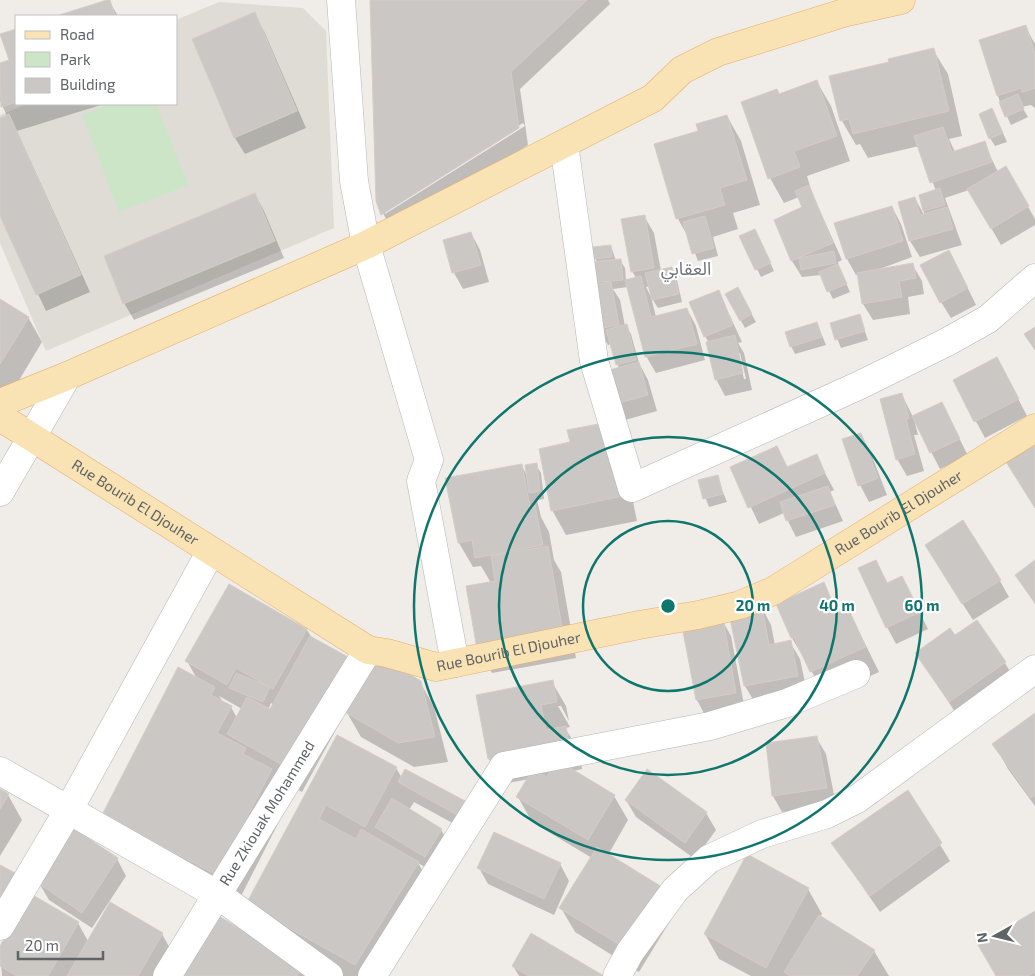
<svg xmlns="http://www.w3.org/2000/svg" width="1035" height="976" font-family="'Exo 2','Noto Sans Arabic',sans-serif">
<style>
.education{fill:#dfdcd6}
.green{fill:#cce5c6}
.shadow{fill:#0003;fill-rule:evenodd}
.building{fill:#cbc7c4;stroke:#d4cdc6}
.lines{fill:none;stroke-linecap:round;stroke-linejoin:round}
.minor-casing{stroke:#b3b6b8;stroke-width:29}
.major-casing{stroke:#e7ae69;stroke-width:29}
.minor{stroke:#fff;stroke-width:28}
.major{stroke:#f9e2b3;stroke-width:28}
.ring{fill:none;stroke:#0f766e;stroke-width:2.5}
.labels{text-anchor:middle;stroke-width:4.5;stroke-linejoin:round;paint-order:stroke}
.street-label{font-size:15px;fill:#5f6466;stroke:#fff}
.quarter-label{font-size:18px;fill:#707678;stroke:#fff}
.centre{fill:#0f766e;stroke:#fff;stroke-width:2.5}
.ring-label{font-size:15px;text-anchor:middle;font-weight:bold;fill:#0f766e;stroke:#fff;stroke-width:4.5;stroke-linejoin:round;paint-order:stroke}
</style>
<rect width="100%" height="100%" fill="#f0ece8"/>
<path class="education" d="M219,2l84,6 23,23 8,197 -288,123 -46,-108v-128l27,-11h149v-84z"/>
<path class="green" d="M110,104h46l32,81 -69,27 -37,-97z"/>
<path class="shadow" d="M372,0h236l2,4 -90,85 8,56 -136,86 -15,-30zM523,123l2,3 -140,88v-3z
M109,1l9,15h-58z
M254,14l10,17 42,97 -61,26 -10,-16 -41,-98z
M1025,26l10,18v64l-4,-3 -9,2 6,10 -17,8 -11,-23 -20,-61z
M16,30v74h88l-87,27 73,161 -44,19 -46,-98v-93l7,-4 -7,-15v-36l10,-4 -8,-27z
M933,50l15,24 14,62 -13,3 6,13 29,-9 14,29 8,-4 29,51v6l-34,20 -32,-55 -24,8 17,47 -42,12 -10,-16 -11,-38 16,-5 10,19 -5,-22 16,-4 -17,-45 -51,12 -8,-14 -4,1 -14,-24 -11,-44 60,-14z
M817,82l14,24 19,55 -43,15 5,17 30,67 -4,2 1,5 11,25 -17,7 -12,-24 -19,2 -10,-16 -17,-41 29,-12 -5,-11 -15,6 -14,-25 9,-83z
M992,109l15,33 -12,4 -5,-8z
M727,116l14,25 19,64 -27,8 5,16 -25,8 5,19 -20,5 -8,-21 -12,-21 -23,-74 44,-13z
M255,194l9,17 20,47 -150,62 -10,-17 -19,-46z
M892,207l9,17 11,33 -35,13 35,-6 10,17 2,13 -16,3 2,17 -37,6 -10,-16 -5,-29h-2l-9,-16 -12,-35z
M644,216l10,17 7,38 11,-3 4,8 6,26 -24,6 -7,-11 5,20 31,-8 9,17 9,34 -49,13 -10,-17 -18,-69 -15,2 7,11 5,26h1l5,8 8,29 9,17 9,31 -32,9 -9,-17 3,-34 -7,-25 -4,1 -10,-16 -8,-42 7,-25 -2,-4 16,-12 5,15 4,-1 5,8 1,13 10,-3 -4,-7zM650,286l1,11 -5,-10z
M471,233l9,17 9,32 -26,7 -9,-16z
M741,237l18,1 15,33 -13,6z
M958,268l18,37 -25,13 -10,-16z
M737,288l19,34 -11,6 -19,-34z
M719,292l23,50 -4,1 6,10 8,37 -27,6 -9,-17 -7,-36 -4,-7zM738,353h2l6,26h-2z
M0,301l28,16 14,25 -36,60 -6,-4z
M859,315l9,25 -27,8 -10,-25z
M817,323l9,22 -31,9 -4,-8z
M997,358l30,58 -42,22 -31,-57z
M902,395l11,22 29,-14 26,53 -28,13 -26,-50 4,16h-4l10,36 -17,5 -10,-17z
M861,434l9,17 17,44 -18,7 -9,-17z
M777,447l11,21 28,-12 18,34 -4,2 13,29 -47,16 -12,-24 -25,11 -27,-56z
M622,448l15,73 -71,14 -14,-25z
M521,465l7,12 8,-12 5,8 3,26 -7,1 4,17 8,15 5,28 7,12 15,86 -84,15 -14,-25 13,-65 -10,-17 -8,1 -14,-24z
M717,477l10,25 -18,5 -10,-26z
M876,561l12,23 14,-6 26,51 -32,15 -9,-17z
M936,562l64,19 9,16 -36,23z
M1035,562v42l-19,-29z
M823,584l16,29 9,-4 31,63 -53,24 -34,-58z
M762,608l9,17 4,20 15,-3 10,17 7,33 -52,11 -10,-17 -14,-71z
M722,620l9,16 14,74 -39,7 -9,-17 -13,-73z
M307,630l5,8 36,20 72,24 14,25 14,55 -34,5 -53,-30 -15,-26 -44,81 -28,-16 15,26 -53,104 -114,-59 75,-168 -10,-18zM219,696l23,13 -5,9 -6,-11 -8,-5zM271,703l3,2 -4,6 -2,-1z
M955,637l50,26 14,24 -55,39 -47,-73z
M552,682l14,24 3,15 -8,-15h-3l12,21 -5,1 15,24 2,17 -9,2 41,25 14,24 -20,35 67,58 -36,59 -64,-40 -14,-24 31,-50 -60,-36 -14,-25 11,-18 -26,5 -14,-25 -11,-63z
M1035,714v92l-27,-37 -14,-25z
M338,736l58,32 6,10 62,24 10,17 -7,12 -53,-29 -5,8 32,20 10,16 -16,27 -17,-10 19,32 -51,81h-49l-72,-40z
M816,737l10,17 10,51 -54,7 -9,-16z
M647,771l59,42 10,17 -21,29 -59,-42 -10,-17z
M0,790l8,5 14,25 -22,36z
M908,792l42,69 -70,51 -47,-68z
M117,859l9,17 -34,52 -43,-28 -10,-17z
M560,864l9,17 -15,34 -66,-31 -9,-16z
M808,889l14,25 -2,3 54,34 15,25h-138l-32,-17 -14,-25z
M1035,912v64h-38z
M213,914l94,62h-134z
M78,923l10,18 74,-7 14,25 -10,17h-164l-2,-28z
M513,966l89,10h-83z"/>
<path class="building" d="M110,0l5,16h-59l51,-16z
M370,0h217l-76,72 8,56 -138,87 -5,-14z
M255,12l42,99 -63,27 -42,-99z
M1026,25l9,29v34l-13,4 -1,-4 -24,8 -18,-56z
M16,29v73l-15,5 -1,-44 9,-3 -9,-26z
M934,48l15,63 -96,23 -4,-15 -9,2 -11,-45 60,-14 -1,-3z
M817,80l20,56 -43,15 6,16 -32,12 -27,-77 36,-13 2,5z
M1018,94l6,15 -19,8 -6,-15z
M992,108l11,25 -14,6 -10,-25z
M9,114l72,161 -45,20 -36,-79v-98z
M727,115l20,65 -27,8 5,17 -49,14 -22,-75 44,-13 -2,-7z
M943,127l9,25 33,-11 7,21 -62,21 -16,-47z
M1006,166l23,40 -38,23 -24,-40z
M809,185l24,58 -42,18 -17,-41 28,-13 -7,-16z
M940,188l5,17 -22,6 -4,-16z
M255,193l20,48 -152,63 -19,-48z
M915,197l5,18 27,-8 6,22 -44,12 -11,-39z
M892,206l11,35 -57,18 -12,-36z
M645,215l9,53 -23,4 -10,-53z
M705,216l9,32 -22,6 -9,-32z
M755,229l16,34 -16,7 -16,-34z
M471,232l10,33 -29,8 -9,-33z
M611,245l1,12 -18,2 -2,-12z
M949,250l19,38 -28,15 -20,-38z
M834,251l2,12 -35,7 -2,-12z
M621,259l2,21 -33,3 -2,-21z
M913,263l3,15 -17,3 3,16 -40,7 -5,-31z
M838,264l9,20 -20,8 -8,-20z
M672,267l7,27 -27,6 -7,-27z
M641,276l10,41 36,-9 10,36 -52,13 -20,-77z
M611,282l8,43 -22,4 -8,-43z
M738,287l14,27 -12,7 -15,-27z
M719,290l14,35 -29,12 -15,-35z
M0,299l29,18 -29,47z
M860,314l5,17 -30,9 -5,-17z
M817,322l5,15 -32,10 -5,-15z
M627,324l9,36 -20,5 -10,-35z
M1035,327v23l-11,-16z
M735,335l8,38 -28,7 -9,-38z
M997,357l22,42 -45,23 -21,-42z
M639,362l9,33 -33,9 -9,-33z
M902,393l7,25 -3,1 9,35 -19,6 -16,-61z
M942,402l18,37 -30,14 -18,-37z
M609,422l14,74 -72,15 -12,-62 31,-7 -3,-12z
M861,433l17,45 -20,8 -16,-47z
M1035,437v71l-32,-51z
M777,446l10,21 30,-13 8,19 -77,35 -18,-41z
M537,463l3,28 -11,2 -4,-28z
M522,464l8,43 5,-2 8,40 -68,13 -3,-18 -14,3 -13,-65z
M718,475l5,19 -20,5 -5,-19z
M828,486l7,19 -49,16 -6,-19z
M963,520l38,60 -39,24 -37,-59z
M548,546l15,87 -86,16 -11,-63 29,-5 -4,-25z
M876,560l11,23 15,-7 18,36 -34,16 -28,-60z
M1035,560v43l-20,-28z
M824,582l13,31 11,-5 18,39 -56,25 -16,-35 -3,1 -15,-34z
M229,584l78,45 -34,60 -37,-21 -9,17 -42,-24z
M762,607l7,38 22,-5 7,36 -54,10 -15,-72z
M723,618l13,75 -40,7 -14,-74z
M977,620l29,42 -57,40 -34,-49 35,-25 5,7z
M310,636l38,21 -60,111 -61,-34 20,-37 23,12z
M378,656l43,25 14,56 -37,6 -53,-31z
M178,667l37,20 -4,8 21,11 -15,27 29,15 -3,6 29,15 -55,106 -115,-60z
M236,673l34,14 -7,15 -34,-14z
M553,680l4,22 -16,3 5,25 20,-4 3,18 -81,15 -12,-64z
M1035,713v82l-4,3 -39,-54z
M337,735l60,32 -32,60 -39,-22 -7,14 37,20 5,-10 58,33 -64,103 -109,-61z
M817,736l10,52 -55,8 -6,-53z
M557,760l58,35 -27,45 -72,-43 17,-28 14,8z
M405,769l60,32 -8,14 -59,-33z
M647,769l60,43 -22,31 -60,-43z
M0,789l9,5 -9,15z
M908,790l34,53 -72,53 -39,-53z
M392,798l50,31 -17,28 -50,-30z
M74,829l44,29 -36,55 -44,-30z
M494,832l67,31 -17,36 -67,-31z
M597,847l65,40 -37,61 -66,-40z
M747,854l62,34 -43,80 -62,-34z
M0,865l15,8 -15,30z
M31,894l48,28 -31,54h-31l-17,-10v-20z
M110,902l53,31 -25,43h-71z
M1035,911v61l-7,4h-32l-18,-31z
M212,912l91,55 -6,9h-125z
M819,915l56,35 -18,26h-67l-6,-4z
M531,933l73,43h-75l-17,-10z"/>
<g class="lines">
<defs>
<g id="minor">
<path d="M341,0l13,181 12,64 63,215 -8,21 34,182"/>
<path d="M564,144l30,217 38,127 228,-103 87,-43 41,-23 47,-41"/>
<path d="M0,492l67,-116"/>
<path d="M0,771l218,124 111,81"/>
<path d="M0,926l68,-115 143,-260"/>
<path id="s1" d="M167,976l201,-326"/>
<path d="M372,976l132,-210 206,-40 77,-23 69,-29"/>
<path d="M617,976l13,-24 45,-62 34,-31 53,-25 65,-20 30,-15 178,-130"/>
</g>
<g id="major">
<path d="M0,403l67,-27 299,-131 287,-147 29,-28 36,-18 129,-40 54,-12"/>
<path id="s2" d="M0,417l368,233 19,3 49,14 203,-42 59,-10 42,-10 33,-14 262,-163"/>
</g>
</defs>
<use href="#minor" class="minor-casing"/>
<use href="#major" class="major-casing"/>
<use href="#minor" class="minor"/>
<use href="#major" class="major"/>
</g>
<g class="ring">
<circle cx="668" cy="606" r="85"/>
<circle cx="668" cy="606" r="169"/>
<circle cx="668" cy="606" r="254"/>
</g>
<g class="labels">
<g class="street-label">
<text dy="5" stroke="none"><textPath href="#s2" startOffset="160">Rue Bourib El Djouher</textPath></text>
<text dy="5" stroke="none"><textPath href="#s2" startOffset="1000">Rue Bourib El Djouher</textPath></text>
<text dy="5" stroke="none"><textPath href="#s2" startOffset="580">Rue Bourib El Djouher</textPath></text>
<text dy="5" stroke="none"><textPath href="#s1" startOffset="191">Rue Zkiouak Mohammed</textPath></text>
</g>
<g class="quarter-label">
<text x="686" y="275">العقابي</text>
</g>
</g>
<circle cx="668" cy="606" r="8" class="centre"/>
<g class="ring-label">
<text x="753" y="611">20 m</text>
<text x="837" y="611">40 m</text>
<text x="922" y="611">60 m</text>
</g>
<rect x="15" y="15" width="162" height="90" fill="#ffffff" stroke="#bfc1c2"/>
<rect x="25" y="31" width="25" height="8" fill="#f9e2b3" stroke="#bfc1c2"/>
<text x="60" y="40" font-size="15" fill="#5f6466">Road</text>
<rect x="25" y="52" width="25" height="15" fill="#cce5c6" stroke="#bfc1c2"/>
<text x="60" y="65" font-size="15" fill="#5f6466">Park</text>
<rect x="25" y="78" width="25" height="15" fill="#cbc7c4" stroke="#bfc1c2"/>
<text x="60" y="90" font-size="15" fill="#5f6466">Building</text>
<g transform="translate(995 936) rotate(262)" stroke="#ffffff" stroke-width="4" paint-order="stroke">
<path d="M0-4L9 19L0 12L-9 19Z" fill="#5f6466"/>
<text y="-8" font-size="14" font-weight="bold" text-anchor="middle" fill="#5f6466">N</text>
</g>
<path d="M18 951v8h85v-8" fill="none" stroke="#5f6466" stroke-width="2.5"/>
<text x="25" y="951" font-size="15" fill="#5f6466" stroke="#ffffff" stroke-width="4" paint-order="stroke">20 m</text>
</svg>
